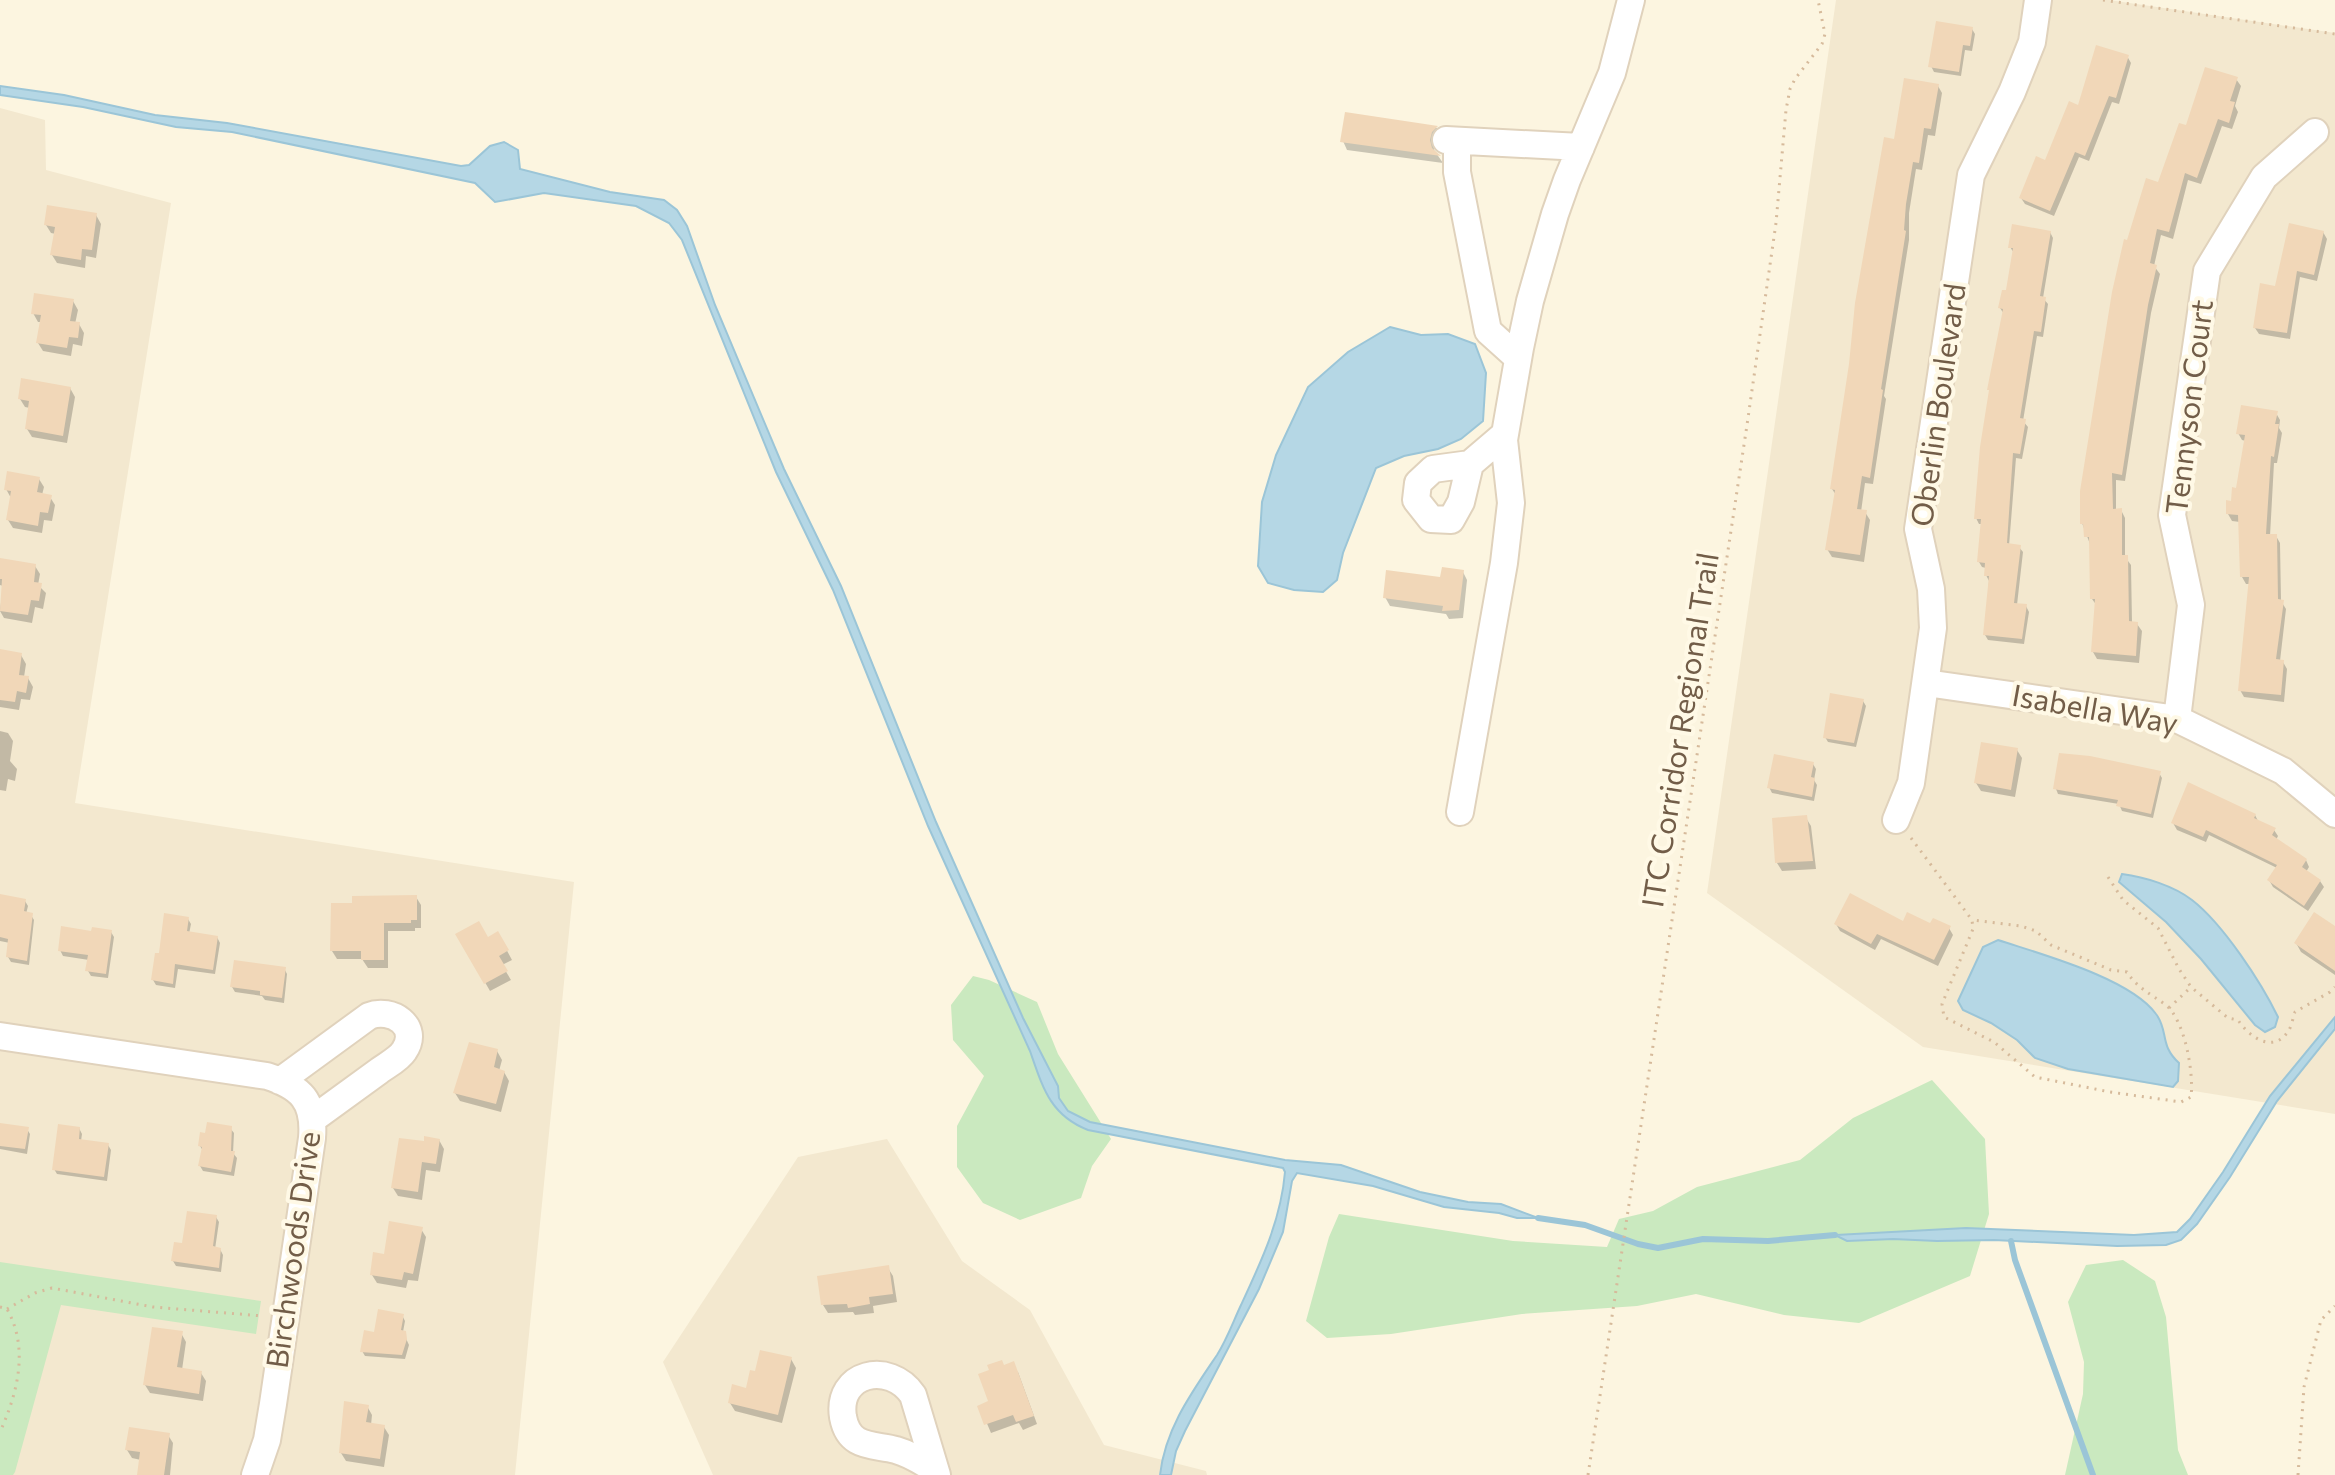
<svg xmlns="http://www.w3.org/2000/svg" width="2335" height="1475" font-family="Commissioner,sans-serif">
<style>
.residential{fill:#f3e8cf}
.green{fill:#cae9bf}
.water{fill:#b5d7e5;stroke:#9bc5d7;stroke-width:2}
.shadow{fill:#0003}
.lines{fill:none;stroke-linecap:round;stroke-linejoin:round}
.stream{stroke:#9bc5d7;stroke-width:6}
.building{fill:#f1d7b8}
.minor-casing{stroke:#e0d2bc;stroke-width:30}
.path{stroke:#d6ba9b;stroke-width:3;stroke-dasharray:2 6;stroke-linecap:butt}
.minor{stroke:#fff;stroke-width:26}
.labels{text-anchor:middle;stroke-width:8;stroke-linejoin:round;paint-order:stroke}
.street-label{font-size:30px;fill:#725d48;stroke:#fff9e6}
</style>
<rect width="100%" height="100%" fill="#fcf5e0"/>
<path class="residential" d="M1836,0h273l226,33v1081l-412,-67 -216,-154z
M0,108l45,12 1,50 125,33 -96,600 499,79 -59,593h-515z
M887,1139l75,122 68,49 74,135 102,26 1,4h-494l-50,-113 135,-205z"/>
<path class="green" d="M973,976l16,4 48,22 21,52 53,85 -19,27 -11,32 -61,22 -37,-17 -26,-36v-41l27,-50 -31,-36 -2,-35z
M1932,1080l53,59 4,75 -19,62 -111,47 -75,-8 -88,-21 -59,12 -115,8 -131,20 -64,4 -21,-17 23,-84 10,-23 174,27 94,6 12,-28 34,-8 44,-24 103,-27 53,-42z
M2123,1260l32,21 11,36 12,133 10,25h-123l18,-81 1,-32 -16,-60 18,-37z
M0,1262l261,39 -5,33 -195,-29 -46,167 -2,3h-13z"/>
<path class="water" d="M0,86l64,9 91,20 72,8 234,43 8,-1 21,-19 14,-4 14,8 2,19 90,23 54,8 13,10 10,16 28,79 69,164 57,117 95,236 87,196 35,68 1,12 9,13 22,11 195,38 56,5 79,27 48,10 33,2 37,14h-21l-18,-5 -55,-6 -71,-21 -76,-13 -5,8 -9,51 -24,57 -74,142 -9,20 -5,24h-11c5,-46 32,-83 57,-120 10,-16 16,-33 24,-50 20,-43 40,-85 44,-133l-2,-4 -195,-38c-38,-15 -45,-42 -58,-79l-102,-225 -95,-236 -57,-118 -94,-232 -13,-17 -33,-17 -92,-13 -49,9 -20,-19 -243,-51 -56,-5 -93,-20 -83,-12z
M1390,327l31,8 27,-1 27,10 11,29 -3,48 -22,18 -23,10 -34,7 -28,12 -33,85 -6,27 -14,12 -29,-2 -26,-7 -10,-17 4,-64 14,-47 32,-68 40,-35z
M2122,874c23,3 52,12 70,26 31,24 69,82 86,117l-3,10 -10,5 -10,-7 -54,-66 -35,-37 -47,-40z
M1998,940c42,14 132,38 158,74 13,17 3,31 23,49l-1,18 -5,6 -105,-18 -33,-11 -18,-18 -26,-17 -28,-13 -5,-9 25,-54z
M2335,1017v12l-58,72 -47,76 -33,47 -16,16 -15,5 -49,1 -123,-6 -57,1 -44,-2 -46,2 -12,-6 131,-7 168,7 43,-3 13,-13 33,-47 47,-76z"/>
<path class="shadow" d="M1972,29l3,5 -3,17 -7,-1 -4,26 -27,-4 -3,-6z
M2127,56l4,7 -12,41 -7,-2 -23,59 -10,-4 -25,59 -29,-12 -4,-6 59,-90z
M2236,79l5,7 -6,20 3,6 -6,17 -10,-3 -21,58 -13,-4 -15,59 -12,-4 -7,31 6,8 -9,39 -26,168 -9,-1v30h5l4,8v39l6,8 1,58 5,1 5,7 -3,32 -42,-4 -4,-7 4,-46 -5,-7 -2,-55 -8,-21 46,-281 59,-114z
M1938,86l4,7 -7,43 -7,-1 -6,35 -6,-1 -7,44v27l-25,156 2,3 -13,85 -8,-1 -4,29h4l5,8 -6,42 -32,-5 -5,-8 9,-54 -4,-6 64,-348z
M1346,115l91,13 5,8 -6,5 -2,9 9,13 -96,-13 -4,-9z
M96,215l5,9 -5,34 -10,-2 -1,12 -28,-5 -5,-8 4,-21 -5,-1 -5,-8z
M2050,232l3,6 -10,60 5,6 -5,33 -6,-1 -14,85 5,6 -6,32 -6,-1 -7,88 10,1 4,5 -6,53 9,1 3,6 -5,32 -36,-4 -3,-5 4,-54 -3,-6v-7l-4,-1 -3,-5 4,-38h-4l-3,-6 28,-204 -4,-6 8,-15 6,-40 -4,-6z
M2323,232l4,7 -10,42 -17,-4 -10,62 -31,-5 -4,-6 22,-40z
M73,301l5,9 -3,14h4l5,9 -2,13 -9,-2 -2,12 -28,-5 -5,-8 3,-21h-3l-5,-9z
M70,388l5,9 -8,46 -35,-6 -5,-8 3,-21 -5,-1 -5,-8z
M2276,413l4,7 -1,8 3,5 -5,30h-3l-4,73h6l4,7 1,58 5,8 -6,52 3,1 4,7 -3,33 -40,-5 -4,-7 11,-106h-5l-4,-7 -2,-55 -8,-1 -4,-7 10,-24 8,-49 -4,-1 -4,-7z
M39,479l5,8 -2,8 8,2 5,8 -3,16 -8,-1 -2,13 -29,-5 -5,-8 3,-22 -5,-9z
M0,560l35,6 5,8 -2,11 8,8 -3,16 -8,-2 -3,16 -28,-5 -4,-7 3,-25 -3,-1z
M1463,572l4,8 -4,38 -14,1 -3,-5 -56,-8 -5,-9z
M0,651l21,4 5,9 -2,13 4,1 5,9 -3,13 -9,-1 -2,11 -19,-3z
M1863,701l3,5 -10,41 -28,-5 -3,-5z
M0,731l8,2 5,8 -3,20 7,8 -2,12 -7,-2 -2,12 -6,-1z
M2017,750l5,8 -7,39 -34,-6 -5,-8z
M1813,764l3,5 -2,11 3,5 -3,16 -42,-8 -3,-6z
M2159,773l3,5 -9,40 -31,-7 -3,-7 -61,-10 -2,-5z
M2255,815l4,8 15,7 4,6 -2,4 30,20 3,7 -3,5 14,9 4,6 -16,24 -35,-24 -4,-7 8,-12 -68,-33 -3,7 -29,-12 -4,-7z
M1806,818l5,8 5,43 -34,2 -5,-8z
M416,897l5,8v23h-6v3h-27v37h-20l-6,-9h-25l-5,-8z
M25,901l3,5 -2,8 5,1 3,5 -5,45 -18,-3 -3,-5 2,-14 -10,-2v-37z
M188,919l3,5 -2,10 28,3 3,6 -5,31 -37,-5 -3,19 -19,-3 -3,-5z
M1836,924l95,2 18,2 4,7 -15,31 -57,-27 -6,11 -35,-19z
M2335,931v44l-34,-23 -5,-9z
M111,932l3,5 -6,41 -17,-2 -3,-5 1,-11 -26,-4 -3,-6 33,-17z
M498,934l14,26 -10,5 9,15 -21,11 -32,-56 29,5z
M284,968l3,6 -3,29 -19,-3 -3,-4 -27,-4 -3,-5z
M497,1051l5,9 -3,11 5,1 5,9 -8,31 -41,-11 -5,-8z
M0,1125l27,4 3,5 -3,20 -27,-5z
M79,1128l3,6 -1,7 27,4 3,5 -4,31 -50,-7 -3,-5z
M230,1128l4,5 -1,20 4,5 -3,18 -31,-5 -3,-5 3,-15 -3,-5z
M439,1140l5,9 -4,23 -14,-2 -4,30 -24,-4 -5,-8 32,-44z
M216,1217l3,5 -4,27h5l3,6 -2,17 -45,-6 -3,-5 11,-15z
M421,1229l5,8 -8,44 -10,-1 -2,8 -29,-5 -5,-8 14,-19z
M888,1268l5,8 4,26 -24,4 1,7 -19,2 -2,-3 -25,1 -5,-8z
M402,1315l3,6 -2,11 6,13 -4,14 -40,-3 -3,-5 14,-17z
M181,1333l5,9 -4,28 19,3 5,8 -3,20 -53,-8 -5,-8z
M791,1359l5,9 -14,55 -47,-12 -5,-8z
M1004,1367l14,5 19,52 -14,6 -4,-7 -28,10 -11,-26 11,-4z
M367,1406l5,9 -1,10 13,2 5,8 -5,32 -38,-6 -5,-8z
M168,1435l5,8 -3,32h-31l2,-15 -9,-2 -5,-8z"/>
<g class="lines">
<path class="stream" d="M1538,1218l47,7 53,19 20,4 45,-9 65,2 67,-6
M2011,1241l4,19 78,215"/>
</g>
<path class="building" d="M1936,21l37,6 -3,19 -7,-1 -4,27 -31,-5z
M2096,45l33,10 -13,43 -7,-2 -24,60 -10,-4 -25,59 -31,-13 17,-42 9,4 24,-59 9,4z
M2205,67l33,10 -8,24 5,1 -6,21 -11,-4 -21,59 -12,-5 -16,59 -12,-3 -7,34 7,2 -9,40 -26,170 -10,-2 1,36 9,-1v47h6l1,66 9,1 -2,34 -45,-4 4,-53h-5l-1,-62h-5l-1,-13h-3v-33l32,-199 12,-53 3,1 19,-62 12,4 21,-59 7,2z
M1904,78l35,6 -8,45 -7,-1 -5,35 -6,-1 -7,42 -2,26 2,1 -25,158 2,1 -13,88 -8,-2 -5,33 10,1 -7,45 -35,-5 10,-60 -5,-1 19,-125 6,-61 29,-166 10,2z
M1345,112l93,14 -6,6 -2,8 2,8 9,8 -101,-14z
M47,205l50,8 -5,37 -10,-1 -1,11 -31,-5 5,-28 -11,-2z
M2289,223l35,8 -10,44 -17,-4 -10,62 -34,-5 7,-45 15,3z
M2012,224l39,7 -11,65 6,1 -5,35 -7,-1 -14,87 6,1 -6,35 -7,-1 -6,90 14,2 -7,58 13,1 -5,35 -39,-4 6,-59h-5l1,-13 -8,-1 4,-43h-7l6,-72 9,-57h-2l16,-81 -5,-1 4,-18h4l7,-42h-5z
M34,293l40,6 -4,22 10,1 -2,16 -9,-1 -2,11 -31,-5 5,-28 -10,-1z
M21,378l50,9 -8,49 -38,-7 4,-28 -11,-2z
M2241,405l37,6 -3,13h4l-5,33 -3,-1 -5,78h11l1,65 6,1 -8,59 8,1 -3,35 -43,-4 11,-114h-9l-2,-62 -12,-1v-14l5,1 1,-14 4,1 9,-53 -9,-1z
M7,471l33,6 -3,15 15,3 -4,18 -8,-1 -2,14 -32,-6 5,-29 -7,-1z
M0,558l36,6 -2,18 8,1 -3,18 -8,-1 -3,15 -28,-4 2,-32h-2z
M1442,567l22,3 -5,40 -17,1 1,-5 -60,-8 3,-28 54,7z
M0,649l22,4 -3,22 10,1 -3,17 -9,-2 -2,11 -15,-2z
M1830,693l34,6 -10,44 -31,-5z
M1981,742l37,6 -7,42 -37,-7z
M2059,753l31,3 71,15 -10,43 -35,-8 2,-6 -65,-11z
M1774,754l40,8 -3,15 4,1 -3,19 -45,-9z
M2188,782l68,32 -2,4 22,10 -4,7 35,24 -5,8 19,13 -17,26 -37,-26 10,-15 -71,-35 -3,7 -32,-14z
M1807,815l6,46 -38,2 -3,-45z
M1850,893l53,28 4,-9 23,11 3,-5 18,8 -17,34 -57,-26 -6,10 -37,-20z
M0,894l26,5 -2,12 9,2 -6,48 -21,-4 2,-18 -8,-2z
M417,895v25h-6v3h-27v37h-23v-9h-31l1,-48h21v-7z
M2314,912l21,14v45l-41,-28z
M164,913l25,4 -2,14 31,5 -5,34 -38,-6 -2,20 -22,-4 4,-27h4z
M479,921l9,16 10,-6 11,19 -10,6 9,15 -24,13 -29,-50z
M61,926l30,5 1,-4 20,3 -6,44 -21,-3 3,-16 -30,-4z
M234,960l52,7 -4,31 -22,-3v-4l-30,-4z
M469,1042l29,7 -4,18 11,4 -9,33 -43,-11z
M207,1122l25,4 -1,25h4l-4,21 -33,-6 4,-19 -4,-1 2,-14 5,1z
M0,1123l29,4 -4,22 -25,-3z
M58,1124l22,3 -1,12 30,4 -5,34 -52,-7z
M424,1136l16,3 -4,25 -14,-2 -4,30 -27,-4 8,-50 25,3z
M187,1211l30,4 -4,31 8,2 -2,20 -48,-7 3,-19 8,1z
M389,1221l34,6 -10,47 -9,-2 -2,8 -32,-5 3,-23 11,2z
M889,1265l4,29 -24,3 1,7 -22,4 -1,-4 -26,1 -4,-29z
M378,1309l26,5 -3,16 5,1 1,8 -5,16 -42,-3 4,-22 10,2z
M152,1327l31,4 -6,36 25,4 -3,23 -56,-9z
M760,1350l32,7 -14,58 -50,-12 4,-19 14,4 4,-18 5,1z
M1002,1360l2,5 10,-4 20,55 -18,6 -3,-7 -29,10 -7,-19 11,-5 -10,-27 11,-4 -2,-5z
M344,1401l25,4 -3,17 19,3 -5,34 -41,-6z
M129,1427l41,6 -6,42h-27l3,-23 -15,-2z"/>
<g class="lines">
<defs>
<path id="minor" d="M1446,140l135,7
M1457,141v31l31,159 30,27
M1470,464l-37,5 -15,14 -2,17 15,19 20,1 10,-18 9,-38 34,-29
M1926,683l251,36 106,52 52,43
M2177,719l14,-114 -19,-90 35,-244 57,-94 51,-45
M1460,812l44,-249 7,-60 -7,-63 16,-92 10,-47 25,-87 12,-34 45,-107 19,-73
M1896,820l15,-37 22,-155 -2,-39 -13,-60 53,-354 41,-83 20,-50 6,-42
M0,1036l267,40c34,11 48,25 45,62l-39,266 -6,36 -12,35
M280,1081l89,-65c22,-9 52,10 35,35 -5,8 -17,14 -25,20 -22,16 -44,32 -66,48
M935,1470c-12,-8 -25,-16 -39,-20 -23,-6 -47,-1 -53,-33 -7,-44 46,-57 70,-22l24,80"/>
</defs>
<use href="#minor" class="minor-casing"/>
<path class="path" d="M2103,0l232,34
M1911,838l61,82 1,9 -31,75 2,13 50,25 41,35 75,15 71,10 10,-5c3,-24 -6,-76 -25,-92 -15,-11 -29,-17 -39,-33l-16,-2 -60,-25 -15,-14 -15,-5 -49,-6
M2108,877l15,23 35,28 21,41 12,18 37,31 10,2c11,17 36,35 51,10 3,-5 4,-13 6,-18l35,-20 5,-5
M2169,1008l22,-21
M0,1307l7,2c22,39 11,83 -7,123
M7,1309l28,-16 17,-5 101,19 110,9
M1588,1475l159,-1050 29,-202 10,-113 4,-21 5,-10 27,-35 3,-10 -7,-34
M2298,1475l6,-88 17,-67 14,-14"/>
<use href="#minor" class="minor"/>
</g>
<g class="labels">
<g class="street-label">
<text transform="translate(1939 405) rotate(-82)" y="10">Oberlin Boulevard</text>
<text transform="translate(2190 407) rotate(-83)" y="10">Tennyson Court</text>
<text transform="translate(2095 710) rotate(10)" y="10">Isabella Way</text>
<text transform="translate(1681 730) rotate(-81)" y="10">ITC Corridor Regional Trail</text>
<text transform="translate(294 1250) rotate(-82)" y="10">Birchwoods Drive</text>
</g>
</g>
</svg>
